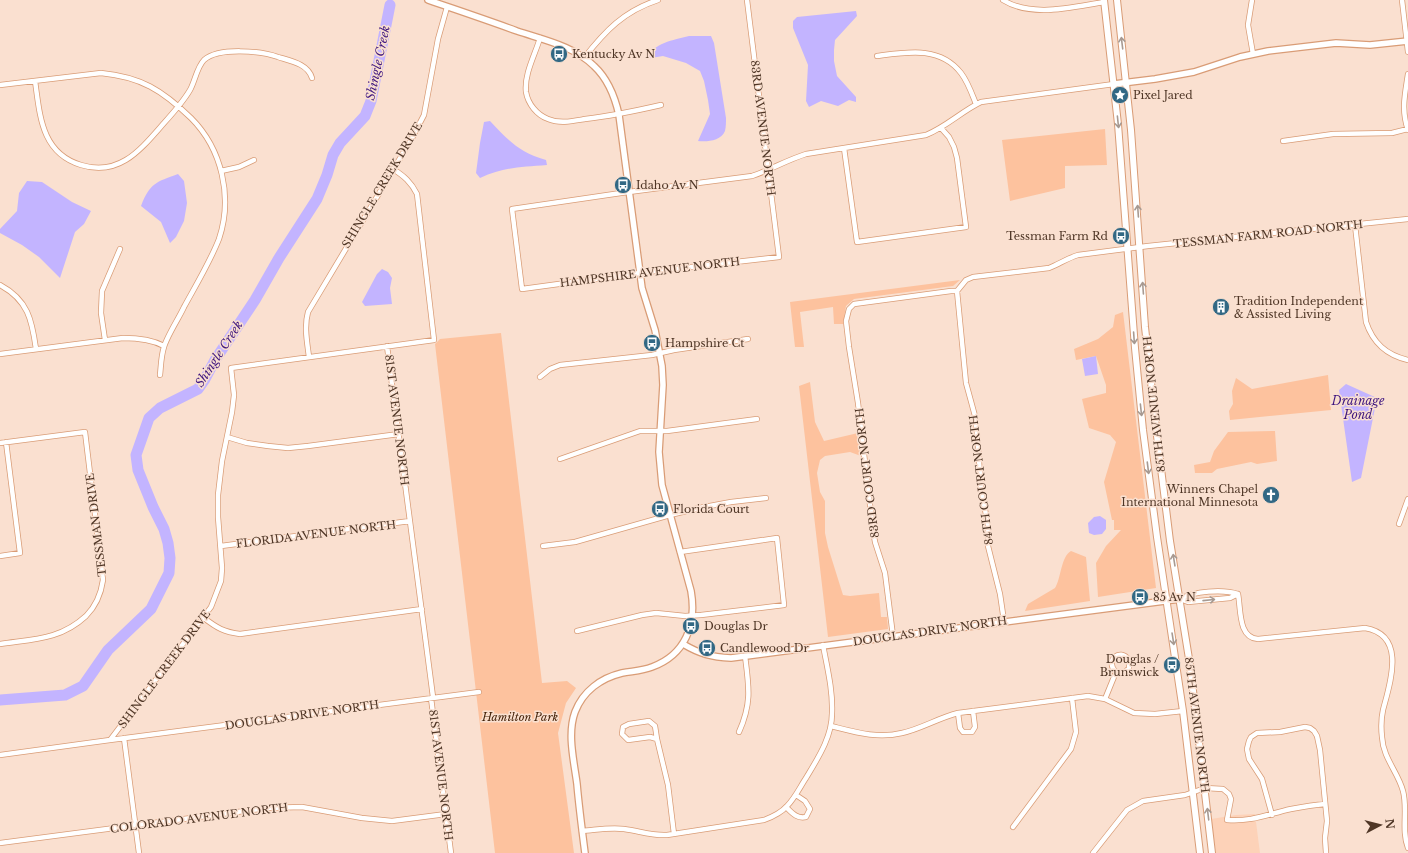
<svg xmlns="http://www.w3.org/2000/svg" width="1408" height="853" font-family="'Libre Baskerville',serif">
<style>
.built{fill:#fdd2b8}
.green{fill:#fdc29e}
.water{fill:#c3b4ff}
.lines{fill:none;stroke-linecap:round;stroke-linejoin:round}
.river{stroke:#c3b4ff;stroke-width:11}
.minor-casing{stroke:#d99c76;stroke-width:6}
.tertiary-casing{stroke:#d99c76;stroke-width:8}
.secondary-casing{stroke:#d99c76;stroke-width:8}
.minor{stroke:#fff;stroke-width:4.5}
.tertiary{stroke:#fff;stroke-width:5.5}
.secondary{stroke:#fff;stroke-width:6}
.oneway{stroke:#a79a92}
.labels{text-anchor:middle;stroke-width:3;stroke-linejoin:round;paint-order:stroke}
.poi-label{font-size:11px;fill:#4f3626;stroke:#fae0d0;text-anchor:start}
.street-label{font-size:11px;fill:#4f3626;stroke:#fae0d0}
.park-label{font-size:11px;font-style:italic;fill:#432007;stroke:#fae0d0}
.water-label{font-size:12px;font-style:italic;fill:#3f1780;stroke:#fae0d0}
</style>
<rect width="100%" height="100%" fill="#fae0d0"/>
<path class="built" d="M1255,814l5,39h-44l-5,-34 25,-4z"/>
<path class="green" d="M1105,129l2,36 -42,1v22l-55,13 -8,-61z
M960,280l-7,6 -99,13 -8,7 -3,18h-9l-1,-17 -33,5 4,35h-9l-5,-45z
M1123,312l33,276 -58,9 -2,-34 10,-17 15,-16h-7v-10h-2l-8,-38 12,-40 -6,-7 -21,-7 -7,-29 24,-6v-8l-10,-29 -20,4 -2,-11 24,-10 15,-12 2,-12z
M501,333l41,350 25,-2 9,7 -10,15 -8,30 16,120h-79l-60,-509 5,-5z
M1328,375l3,35 -101,10 -1,-9 4,-7 -1,-13 4,-13 16,11z
M810,382l5,40 9,19 34,-8 3,23 -11,-4 -25,4 -5,4 -3,13 3,19 5,9v32l3,14 15,48 7,1 29,-3 2,24h6l1,12 -60,8 -29,-251z
M1275,431l2,30 -20,3 -6,-2 -34,7 -5,4h-17l-1,-8 16,-3 4,-11 14,-19z
M1071,551l15,6 4,44 -65,10 3,-7 27,-16c6,-9 6,-32 16,-37z"/>
<path class="water" d="M856,11l1,5 -22,24 -1,10v11l3,15 19,21v5l-7,-2 -11,6 -17,-5 -12,6 -3,-6 2,-36 -15,-37v-7l4,-4z
M689,36h22l3,7 12,75c0,4 0,9 -1,13 -4,10 -18,11 -27,10l12,-27 -2,-14 -4,-19 -4,-10 -14,-8 -23,-7 -18,3c9,-16 28,-19 44,-23z
M490,121c19,20 29,31 56,39l1,5c-26,2 -43,2 -67,13l-4,-5 4,-30 4,-21z
M178,174l6,7 3,22 -3,18 -8,16 -6,6 -9,-21 -20,-16c9,-23 15,-24 37,-32z
M27,181l15,1 30,20 19,9 -7,13 -9,8 -15,46 -21,-21 -17,-12 -22,-12v-4l17,-18 2,-18z
M382,269l6,3 4,6 -2,10 2,16 -27,2 -3,-4 15,-28z
M1096,356l2,18 -13,2 -3,-17z
M1346,384l31,14 -16,80 -9,4 -13,-92z
M1100,516l6,4v9l-4,5 -8,1 -5,-2 -1,-10 6,-6z"/>
<g class="lines">
<path class="river" d="M0,700l65,-5 18,-9 25,-36 43,-41 18,-36 1,-15 -2,-15 -4,-14 -11,-22 -15,-37 -2,-15 13,-37 11,-10 38,-19 7,-10 10,-19 40,-60 24,-42 38,-59 10,-24 6,-20 7,-12 25,-27 6,-15 19,-96"/>
<defs>
<path id="minor" d="M747,0l32,257 -132,15 -125,17 -10,-80 109,-16 131,-17c18,-6 35,-16 54,-22l120,-19c20,-8 36,-24 55,-33l133,-18
M1003,0c29,18 69,7 101,2
M1252,0l-4,25 5,29
M1402,0l6,52
M540,38c-5,17 -16,36 -14,54 2,12 11,23 22,27 12,5 25,2 37,0 26,-3 50,-8 76,-14
M877,56c31,-4 63,-10 84,17 7,9 11,21 15,31
M584,58c21,-27 40,-47 74,-58
M1408,74c-3,20 -7,36 0,56
M35,81c5,34 6,72 46,84 39,12 60,-16 83,-42 9,-10 19,-21 26,-33 5,-9 7,-23 14,-30 15,-13 57,-9 74,-3 13,4 30,7 34,21
M0,85l101,-12c40,4 61,17 90,45 31,31 42,79 28,121 -9,23 -23,46 -35,68 -5,11 -17,29 -20,40 -3,9 -3,19 -4,28
M1283,141l50,-7 59,-1 16,-4
M844,148l13,94 109,-15 -9,-69 -3,-11 -5,-10 -8,-9
M221,171l18,-4 15,-7
M1355,225l11,97c7,21 20,33 42,38
M0,285c28,15 32,35 36,64
M957,291l9,92 9,33 2,18 4,55 7,36v21l12,48 4,27
M105,340l-4,-27 1,-22 18,-42
M387,346l46,351
M0,354l123,-16c14,0 28,1 41,8
M309,357c-2,-16 -5,-30 -1,-45l103,-172 13,-25 14,-76 9,-32
M540,377l10,-8 10,-4 92,-10 22,-5 74,-11
M227,437l20,6 21,3 20,2 20,-2 91,-12
M0,443l85,-11 18,148c-2,14 -7,26 -17,36 -26,24 -53,23 -86,28
M560,459l80,-28h27l90,-12
M1399,524l9,-25
M221,546l189,-25
M543,546l32,-4 95,-27 29,-7 32,-6 35,-4
M0,556l20,-3 -14,-111
M1238,594c3,15 0,44 20,45l107,-11c42,7 25,55 18,82 -2,9 -2,18 -1,27 1,21 16,35 21,54 5,18 -2,39 5,57
M1180,599l8,3 42,-4 8,-4
M1180,599c14,-8 43,-10 58,-5
M204,618c13,10 20,14 36,16l182,-25
M577,631l65,-16 14,-2 29,3 16,-1 83,-10 -7,-67 -97,14
M893,636l-8,-63 -10,-31 -2,-12 -15,-127 -9,-56 -3,-26 3,-12 5,-5 97,-13h6l9,-11 7,-3 76,-9c10,-4 19,-10 29,-13l70,-9 260,-27
M431,698l20,155
M1105,699l11,-27h9l4,-4v-8c-9,-13 -25,1 -13,12
M958,713l2,15 3,4h9l3,-5 -2,-16
M831,726c24,6 46,13 71,7 19,-4 36,-15 56,-20l130,-17 17,3 29,14 21,1 28,-3
M739,732c13,-29 10,-45 6,-76
M124,738l15,115
M657,739l-2,-13 -6,-5 -20,3 -6,3 -1,7 6,6 22,-3 7,2 11,46 6,49
M110,740l369,-48
M0,755l110,-15 101,-133 10,-26 1,-13 -4,-51v-22l4,-34 10,-49 2,-17 -3,-27 203,-28 -17,-146c-6,-12 -13,-18 -24,-25
M786,807c6,6 11,12 20,10l4,-8 -5,-8 -9,-6
M1272,815l-10,-36 -13,-20 -2,-10 2,-8 2,-4 6,-4 23,-1 25,-5 5,1 4,3 3,5 3,14 7,71 -2,17 1,15
M1013,827l58,-78 5,-17 -4,-34
M582,831c14,-1 28,-4 42,-2 15,2 28,7 43,6l97,-15c8,-3 17,-7 23,-14 8,-8 13,-19 19,-28 12,-20 26,-41 26,-65 1,-23 -5,-46 -9,-68
M0,843l267,-35 35,-1 60,11 30,3 54,-7
M1093,853l34,-43 16,-9 42,-6 20,-7 18,1 6,5 2,5 -4,21c25,2 41,-6 64,-11 11,-2 23,-4 34,-5"/>
<path id="tertiary" d="M428,0c29,10 59,20 89,31 27,9 57,15 77,35 14,13 21,31 25,49l23,173 13,42 7,36 1,19 -4,67 3,33 29,106c6,34 -6,64 -39,76 -10,4 -20,4 -30,6 -21,5 -39,18 -47,39 -8,22 -1,49 2,72 2,23 5,46 8,69
M1114,84l41,-5 39,-7 46,-15 28,-6 68,-8 34,2 38,-4
M683,644c17,10 28,13 48,14l449,-59"/>
<path id="secondary" d="M1104,0l14,124 17,224 8,82 14,107 26,174 17,142
M1117,0l14,130 14,197 11,101 14,113 20,124 22,188"/>
</defs>
<use href="#minor" class="minor-casing"/>
<use href="#tertiary" class="tertiary-casing"/>
<use href="#secondary" class="secondary-casing"/>
<use href="#minor" class="minor"/>
<use href="#tertiary" class="tertiary"/>
<use href="#secondary" class="secondary"/>
</g>
<defs><path id="oneway-shaft" d="M-6 0H5M1.5-3L5.5 0L1.5 3" fill="none" stroke-width="1.6" stroke-linecap="round" stroke-linejoin="round"/></defs>
<g class="oneway">
<use href="#oneway-shaft" transform="translate(1122 43) rotate(-97)"/>
<use href="#oneway-shaft" transform="translate(1118 122) rotate(84)"/>
<use href="#oneway-shaft" transform="translate(1138 211) rotate(-94)"/>
<use href="#oneway-shaft" transform="translate(1143 288) rotate(-94)"/>
<use href="#oneway-shaft" transform="translate(1134 338) rotate(86)"/>
<use href="#oneway-shaft" transform="translate(1141 410) rotate(84)"/>
<use href="#oneway-shaft" transform="translate(1148 468) rotate(83)"/>
<use href="#oneway-shaft" transform="translate(1174 560) rotate(-99)"/>
<use href="#oneway-shaft" transform="translate(1209 600) rotate(-6)"/>
<use href="#oneway-shaft" transform="translate(1173 639) rotate(81)"/>
<use href="#oneway-shaft" transform="translate(1208 814) rotate(-97)"/>
</g>
<defs>
<symbol id="bus-disc" viewBox="-11 -11 22 22"><circle r="9.5" fill="#326884" stroke="#fae0d0"/><path d="M-5-6H5V4H4V6H2V4H-2V6H-4V4H-5ZM-3.5-4V0h7V-4ZM-3.5 1.2v1.5H-2V1.2ZM2 1.2v1.5H3.5V1.2Z" fill="#fff"/></symbol>
<symbol id="sight-disc" viewBox="-11 -11 22 22"><circle r="9.5" fill="#326884" stroke="#fae0d0"/><path d="M0-6L1.8-2.2L6-1.7L2.9 1.2L3.7 5.4L0 3.3L-3.7 5.4L-2.9 1.2L-6-1.7L-1.8-2.2Z" fill="#fff"/></symbol>
<symbol id="building-disc" viewBox="-11 -11 22 22"><circle r="9.5" fill="#326884" stroke="#fae0d0"/><path d="M-4-6H4V6H1V3H-1V6H-4ZM-2.5-4.3h1.7v1.8h-1.7ZM.8-4.3h1.7v1.8H.8ZM-2.5-1h1.7V.8h-1.7ZM.8-1h1.7V.8H.8Z" fill="#fff"/></symbol>
<symbol id="church-disc" viewBox="-11 -11 22 22"><circle r="9.5" fill="#326884" stroke="#fae0d0"/><path d="M-1.2-6h2.4v3.5h3.3v2.4h-3.3V6h-2.4V-.1h-3.3v-2.4h3.3Z" fill="#fff"/></symbol>
</defs>
<g fill-rule="evenodd">
<use href="#bus-disc" x="549" y="44" width="20" height="20"/>
<use href="#sight-disc" x="1110" y="85" width="20" height="20"/>
<use href="#bus-disc" x="613" y="175" width="20" height="20"/>
<use href="#bus-disc" x="1111" y="226" width="20" height="20"/>
<use href="#building-disc" x="1211" y="297" width="20" height="20"/>
<use href="#bus-disc" x="642" y="333" width="20" height="20"/>
<use href="#church-disc" x="1261" y="485" width="20" height="20"/>
<use href="#bus-disc" x="650" y="499" width="20" height="20"/>
<use href="#bus-disc" x="1130" y="587" width="20" height="20"/>
<use href="#bus-disc" x="681" y="616" width="20" height="20"/>
<use href="#bus-disc" x="697" y="638" width="20" height="20"/>
<use href="#bus-disc" x="1162" y="655" width="20" height="20"/>
</g>
<g class="labels">
<g class="poi-label">
<text x="572" y="58">Kentucky Av N</text>
<text x="1133" y="99">Pixel Jared</text>
<text x="636" y="189">Idaho Av N</text>
<text x="1108" y="240" text-anchor="end">Tessman Farm Rd</text>
<text x="1234" y="305">Tradition Independent<tspan x="1234" dy="13">&amp; Assisted Living</tspan></text>
<text x="665" y="347">Hampshire Ct</text>
<text x="1258" y="493" text-anchor="end">Winners Chapel<tspan x="1258" dy="13">International Minnesota</tspan></text>
<text x="673" y="513">Florida Court</text>
<text x="1153" y="601">85 Av N</text>
<text x="704" y="630">Douglas Dr</text>
<text x="720" y="652">Candlewood Dr</text>
<text x="1159" y="663" text-anchor="end">Douglas /<tspan x="1159" dy="13">Brunswick</tspan></text>
</g>
<g class="street-label">
<text transform="translate(763 128) rotate(83)" y="4">83RD AVENUE NORTH</text>
<text transform="translate(382 185) rotate(-59)" y="4">SHINGLE CREEK DRIVE</text>
<text transform="translate(1268 234) rotate(-6)" y="4">TESSMAN FARM ROAD NORTH</text>
<text transform="translate(650 272) rotate(-7)" y="4">HAMPSHIRE AVENUE NORTH</text>
<text transform="translate(1154 404) rotate(-96)" y="4">85TH AVENUE NORTH</text>
<text transform="translate(397 420) rotate(83)" y="4">81ST AVENUE NORTH</text>
<text transform="translate(867 473) rotate(-97)" y="4">83RD COURT NORTH</text>
<text transform="translate(981 480) rotate(-97)" y="4">84TH COURT NORTH</text>
<text transform="translate(96 525) rotate(-97)" y="4">TESSMAN DRIVE</text>
<text transform="translate(316 534) rotate(-7)" y="4">FLORIDA AVENUE NORTH</text>
<text transform="translate(930 631) rotate(-8)" y="4">DOUGLAS DRIVE NORTH</text>
<text transform="translate(164 669) rotate(-53)" y="4">SHINGLE CREEK DRIVE</text>
<text transform="translate(302 715) rotate(-8)" y="4">DOUGLAS DRIVE NORTH</text>
<text transform="translate(1197 725) rotate(83)" y="4">85TH AVENUE NORTH</text>
<text transform="translate(441 775) rotate(83)" y="4">81ST AVENUE NORTH</text>
<text transform="translate(199 818) rotate(-7)" y="4">COLORADO AVENUE NORTH</text>
</g>
<g class="park-label">
<text x="520" y="721">Hamilton Park</text>
</g>
<g class="water-label">
<text transform="translate(378 63) rotate(-78)" y="4">Shingle Creek</text>
<text transform="translate(219 354) rotate(-57)" y="4">Shingle Creek</text>
<text x="1358" y="405">Drainage<tspan x="1358" dy="14">Pond</tspan></text>
</g>
</g>
<g transform="translate(1380 825) rotate(83)" stroke="#fae0d0" stroke-width="3" paint-order="stroke">
<path d="M0-3L7 15L0 10L-7 15Z" fill="#4f3626"/>
<text y="-6" font-size="11" font-weight="bold" text-anchor="middle" fill="#4f3626">N</text>
</g>
</svg>
